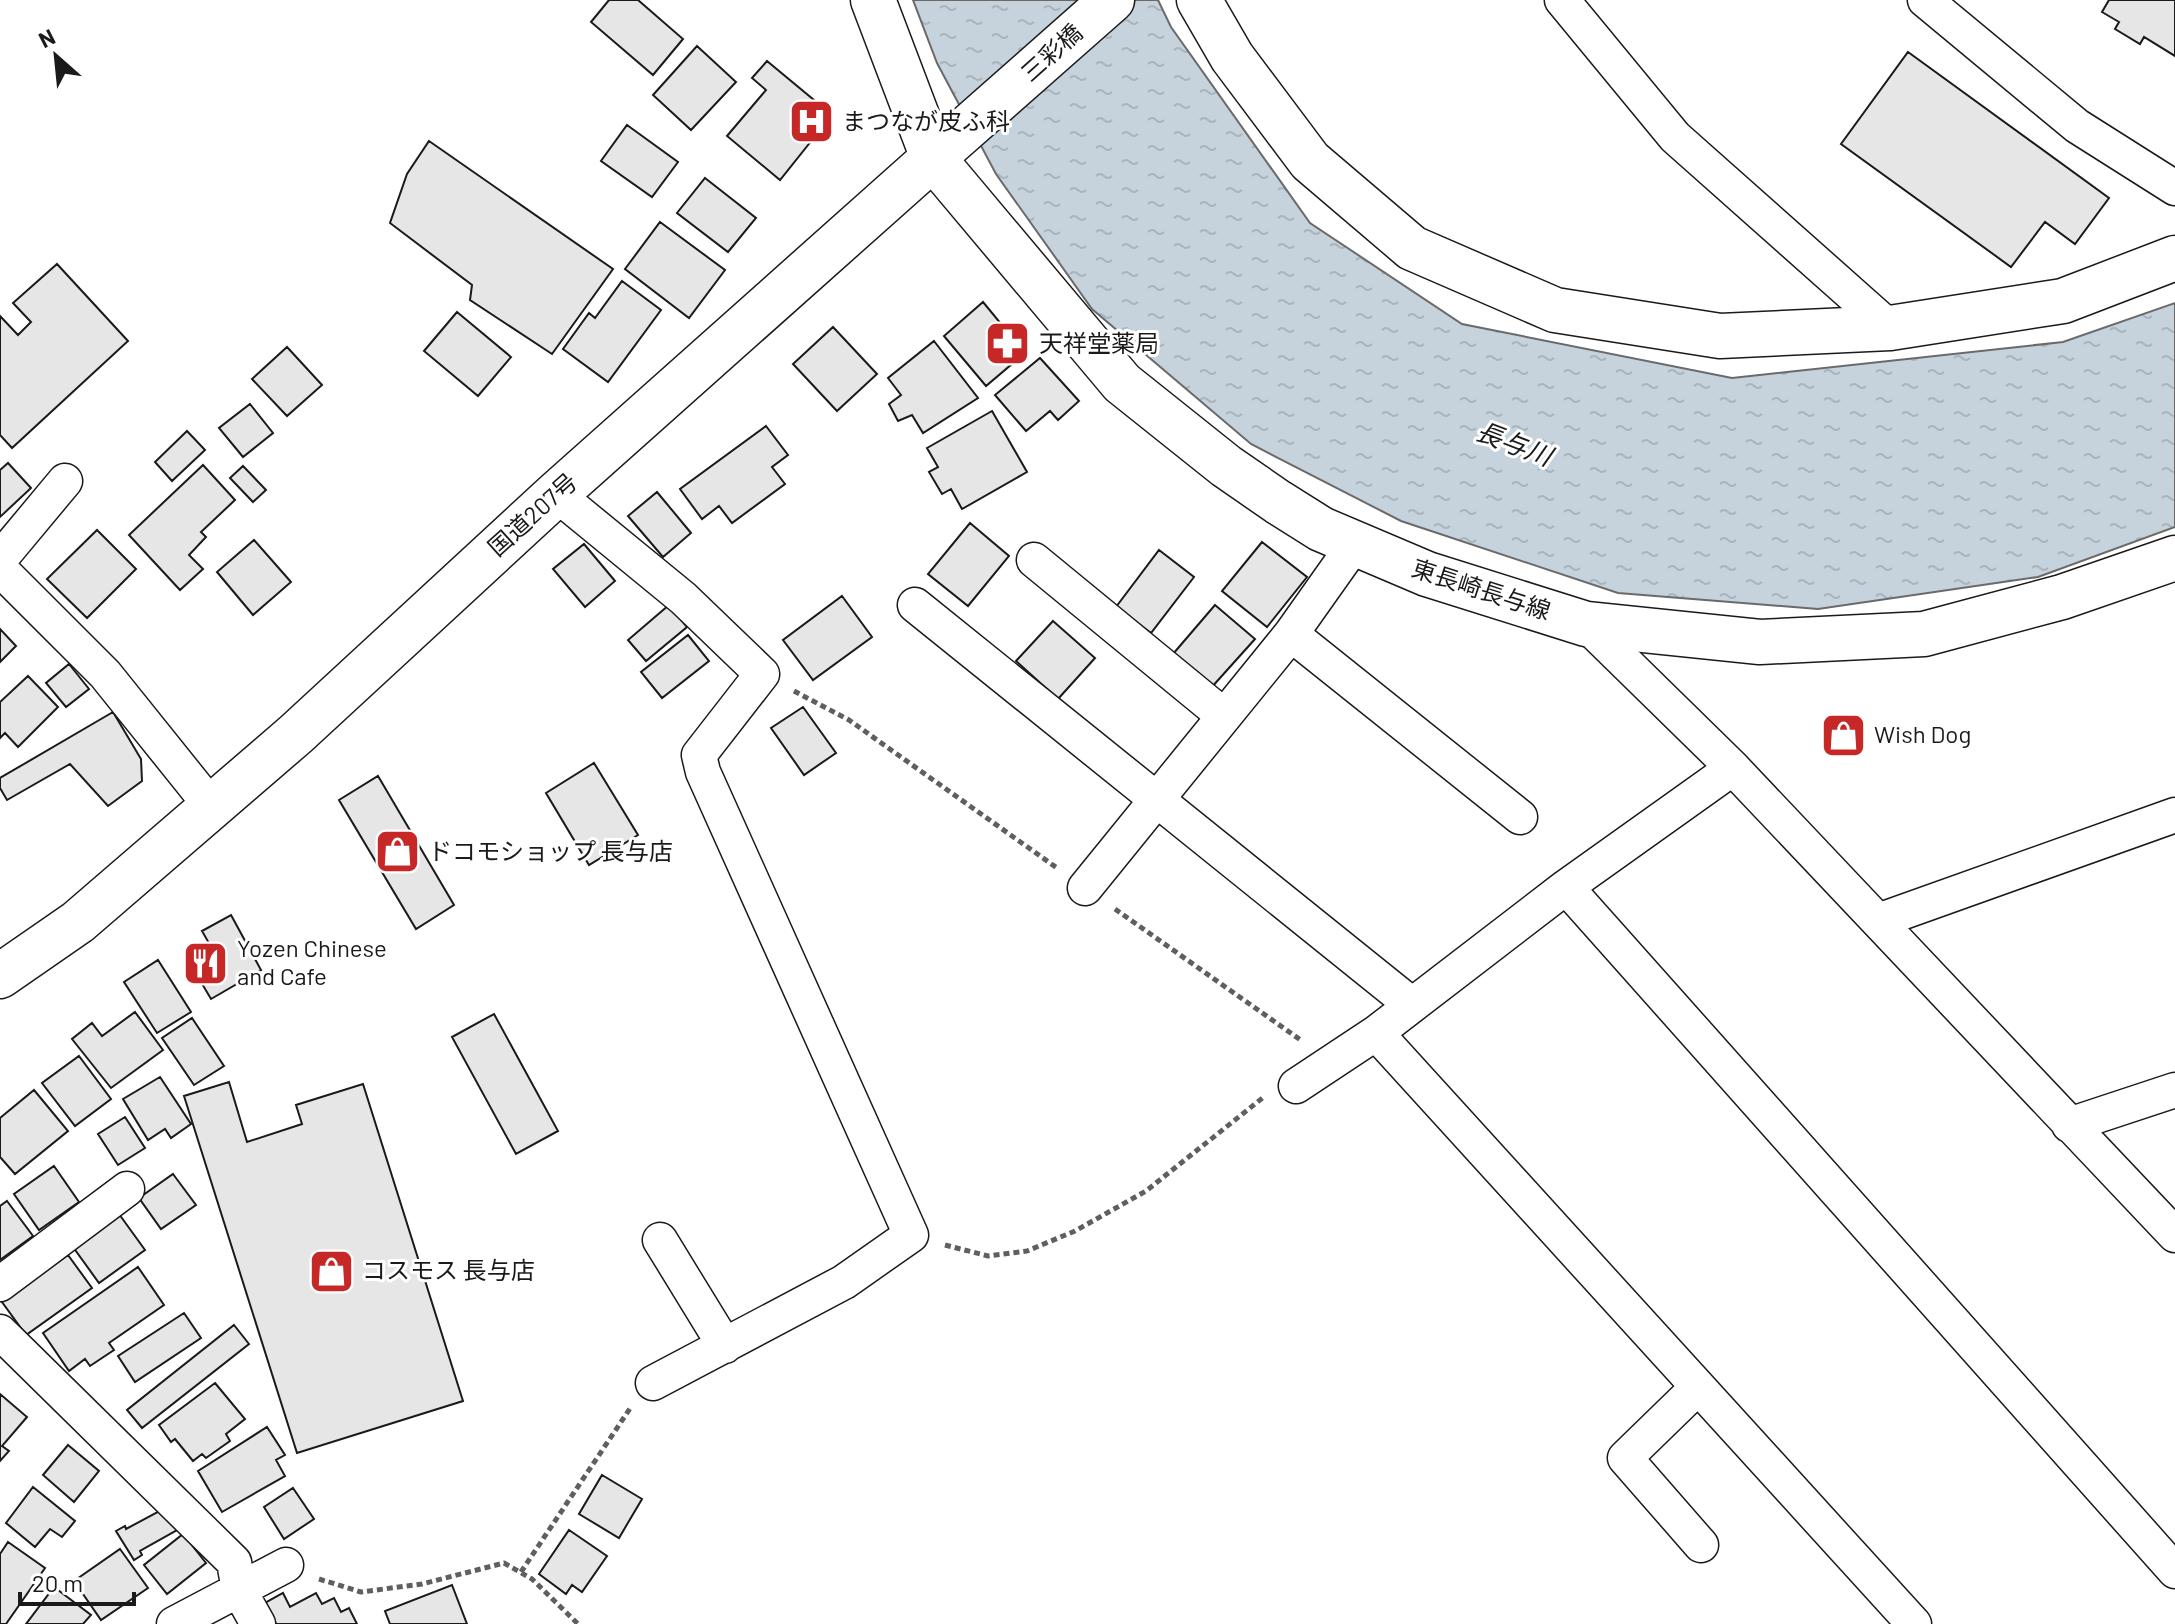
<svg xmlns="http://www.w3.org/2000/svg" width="2175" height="1624" font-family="Barlow,'Noto Sans JP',sans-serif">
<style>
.water{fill:url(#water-ripples);stroke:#6a6a6a;stroke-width:2}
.building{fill:#e6e6e6;stroke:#1a1a1a;stroke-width:2}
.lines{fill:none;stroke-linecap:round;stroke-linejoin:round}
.street-casing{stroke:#1a1a1a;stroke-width:37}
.secondary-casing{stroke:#1a1a1a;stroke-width:47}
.primary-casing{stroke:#1a1a1a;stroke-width:47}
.highway-casing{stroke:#1a1a1a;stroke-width:47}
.path{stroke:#5f5f5f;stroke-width:5;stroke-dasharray:6 4;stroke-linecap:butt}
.street{stroke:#fff;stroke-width:34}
.secondary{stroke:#fff;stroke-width:44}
.primary{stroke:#fff;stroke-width:44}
.highway{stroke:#fff;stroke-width:44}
.labels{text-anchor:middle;stroke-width:6;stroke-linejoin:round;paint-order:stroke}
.street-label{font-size:24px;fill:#1a1a1a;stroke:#fff}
.poi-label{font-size:24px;fill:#1a1a1a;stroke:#fff;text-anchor:start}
.water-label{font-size:26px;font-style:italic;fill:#1a1a1a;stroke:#fff}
</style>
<defs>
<pattern id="water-ripples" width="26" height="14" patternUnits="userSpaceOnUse" patternTransform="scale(2)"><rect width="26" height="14" fill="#c6d2dc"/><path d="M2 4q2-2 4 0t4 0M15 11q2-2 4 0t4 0" fill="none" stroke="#aab4bc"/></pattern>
</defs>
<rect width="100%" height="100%" fill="#fff"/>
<path class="water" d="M913,0h245l13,27 139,196 152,101 270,54 331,-36 112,-39v224l-137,50 -220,32 -200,-16 -217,-72 -150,-77 -159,-135 -96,-135 -59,-111z"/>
<path class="building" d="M609,0h29l45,39 -30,36 -62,-53z
M2109,0h66v56l-31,-19 -4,7 -25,-15 4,-7 -17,-10z
M697,46l39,36 -45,48 -38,-35z
M1908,52l201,146 -34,46 -30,-22 -34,45 -170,-123z
M767,61l65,54 -52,65 -53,-44 39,-46 -14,-12z
M627,125l51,37 -26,35 -51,-36z
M429,141l184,128 -61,85 -82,-54 2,-15 -82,-62 17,-49z
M705,178l51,40 -28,34 -51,-39z
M660,222l65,48 -36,48 -64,-49z
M57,264l71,77 -116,107 -12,-13v-119l18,19 13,-13 -18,-19z
M622,281l39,29 -53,72 -45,-33 26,-36 6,5z
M983,302l42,51 -39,33 -42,-50z
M457,312l54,45 -33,39 -54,-45z
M833,327l44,47 -40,37 -44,-47z
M934,341l44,57 -55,35 -11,-18 -14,6 -9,-17 12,-9 -13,-17z
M287,347l35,38 -35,31 -35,-37z
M1040,358l39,43 -21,19 -8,-9 -24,20 -31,-36z
M250,404l23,29 -30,24 -24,-29z
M992,411l35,61 -65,37 -11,-20 -9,5 -13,-22 9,-5 -11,-19z
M766,426l22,29 -16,12 13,17 -53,39 -13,-17 -17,13 -22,-30z
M187,431l18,19 -33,31 -17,-19z
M8,463l23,25 -31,29v-47z
M203,465l32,35 -34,32 5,5 -17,18 14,14 -23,21 -51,-55z
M243,466l23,24 -13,12 -23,-24z
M657,492l34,41 -28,24 -35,-41z
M970,523l39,33 -41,50 -40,-32z
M97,530l39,39 -49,49 -40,-39z
M254,540l37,42 -38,33 -36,-43z
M1262,542l45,35 -40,50 -45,-36z
M584,544l31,37 -30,26 -32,-38z
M1159,550l35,27 -43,56 -35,-26z
M842,596l30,41 -59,43 -30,-40z
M669,605l18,22 -41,34 -18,-21z
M1215,605l40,34 -44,49 -38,-34z
M1053,621l42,37 -37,41 -42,-38z
M0,629l16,17 -16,16z
M688,635l21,26 -47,37 -21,-26z
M69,664l20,25 -23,18 -20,-24z
M28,676l30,31 -40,40 -13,-14 -5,5v-36z
M803,707l33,46 -32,22 -33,-47z
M113,712l28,47 1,22 -34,25 -38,-42 -63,36 -7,-12v-10z
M594,763l44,72 -49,30 -43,-72z
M378,776l76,129 -38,24 -77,-129z
M231,915l30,55 -50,29 -20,-34 23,-13 -12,-21z
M158,960l33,52 -34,21 -33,-51z
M135,1012l28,38 -52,38 -39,-49 20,-16 10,13z
M494,1014l64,117 -42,23 -64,-117z
M192,1018l32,48 -30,19 -32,-47z
M79,1056l32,43 -36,27 -33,-43z
M160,1077l31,47 -20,14 -6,-9 -17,11 -25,-41z
M229,1082l18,60 55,-18 -6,-19 67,-21 100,317 -166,52 -113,-357z
M34,1090l34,41 -53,43 -15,-17v-39z
M125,1117l20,31 -27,17 -20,-31z
M54,1166l25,36 -40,28 -25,-36z
M173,1174l23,31 -35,24 -22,-31z
M7,1201l26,35 -33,24v-54z
M119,1214l26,36 -46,33 -26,-36z
M68,1255l24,33 -66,47 -24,-33z
M138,1267l26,38 -55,38 5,7 -24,16 -5,-7 -16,12 -26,-38z
M184,1313l17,25 -66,44 -17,-26z
M234,1325l15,19 -107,84 -15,-18z
M215,1383l30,36 -19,15 4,7 -24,17 -4,-4 -9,7 -18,-22 -4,3 -12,-17z
M0,1394l27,23 -25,29 7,5 -9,10z
M267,1427l18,28 -9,5 9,16 -63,36 -24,-41z
M68,1445l31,26 -25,31 -31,-27z
M602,1475l40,24 -23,39 -40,-24z
M33,1487l42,34 -13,16 -12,-8 -15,18 -29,-24z
M293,1488l21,31 -30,20 -20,-32z
M165,1508l12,22 -37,21 2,4 -8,5 -18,-29 9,-5 1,3z
M569,1530l38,26 -25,36 -10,-7 -6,9 -27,-20z
M183,1534l23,29 -39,31 -23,-29z
M8,1542l37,26 -39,56h-6v-70z
M120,1549l28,39 -47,32 -27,-39z
M452,1585l15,39h-77l-5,-13z
M54,1587l37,28 -8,9h-57z
M283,1593l7,14 26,-14 6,11 12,-6 7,14 8,-4 8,16h-81l-11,-21z"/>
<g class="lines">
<defs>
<path id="street" d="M1562,0l113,137 215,191
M1925,0l152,126 98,62
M556,494l127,104 79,76 -63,81 4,17 208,463 -67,47 -191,101
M0,559l65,-78
M1034,560l190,156
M0,569l105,105 106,132
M915,605l497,400
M1586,624l147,144 442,467
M1291,634l229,183
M1733,768l-167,119 -190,146 538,591
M1566,887l609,684
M1085,888l206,-254 63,-89
M1878,921l297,-106
M1296,1086l80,-53
M2069,1125l106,-35
M660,1240l65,106
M0,1284l127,-95
M0,1332l234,230 5,28 19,34
M1698,1387l-73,71 76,87
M174,1624l112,-59"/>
<path id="secondary" d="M1199,0l33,57 78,104 102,87 143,62 165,26 170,-8 173,-27 112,-43
M933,158l179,-158"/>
<path id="primary" d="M933,158l189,225 104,83 52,36 43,27 106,45 159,50 174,18 164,-8 138,-37 113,-39"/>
<path id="highway" d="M0,976l78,-54 218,-188 260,-240 377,-336 -60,-158"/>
</defs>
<use href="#street" class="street-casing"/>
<use href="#secondary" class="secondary-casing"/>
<use href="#primary" class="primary-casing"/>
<use href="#highway" class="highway-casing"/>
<path class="path" d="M794,691l55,29 208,148
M1115,909l187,132
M945,1245l43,11 39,-5 48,-20 71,-40 119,-95
M521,1572l110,-165
M319,1579l42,13 61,-8 82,-21 28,16 46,45"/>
<use href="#street" class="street"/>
<use href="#secondary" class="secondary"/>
<use href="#primary" class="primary"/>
<use href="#highway" class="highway"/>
</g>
<defs>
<symbol id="hospital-square" viewBox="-11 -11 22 22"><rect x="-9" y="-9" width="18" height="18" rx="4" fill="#c62828" stroke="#fff"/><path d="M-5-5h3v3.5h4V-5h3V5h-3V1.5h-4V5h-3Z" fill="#fff"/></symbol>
<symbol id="pharmacy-square" viewBox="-11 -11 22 22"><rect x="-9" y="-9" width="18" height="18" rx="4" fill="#c62828" stroke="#fff"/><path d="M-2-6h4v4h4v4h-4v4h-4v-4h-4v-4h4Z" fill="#fff"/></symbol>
<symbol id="shop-square" viewBox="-11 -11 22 22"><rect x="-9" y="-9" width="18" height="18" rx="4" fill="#c62828" stroke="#fff"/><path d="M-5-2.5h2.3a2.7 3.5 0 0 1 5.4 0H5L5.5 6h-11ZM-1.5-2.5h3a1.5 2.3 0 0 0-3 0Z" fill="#fff"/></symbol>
<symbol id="restaurant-square" viewBox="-11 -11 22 22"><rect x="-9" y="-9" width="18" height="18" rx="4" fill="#c62828" stroke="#fff"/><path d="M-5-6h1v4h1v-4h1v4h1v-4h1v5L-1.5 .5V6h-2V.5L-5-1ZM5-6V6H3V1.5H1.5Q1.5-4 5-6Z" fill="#fff"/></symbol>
</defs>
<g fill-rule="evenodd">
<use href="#hospital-square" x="786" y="96" width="51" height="51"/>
<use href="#pharmacy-square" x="982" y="318" width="51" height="51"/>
<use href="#shop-square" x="1818" y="710" width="51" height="51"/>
<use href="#shop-square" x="372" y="826" width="51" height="51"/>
<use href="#restaurant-square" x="180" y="938" width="51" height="51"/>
<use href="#shop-square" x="306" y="1246" width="51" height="51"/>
</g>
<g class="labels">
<g class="street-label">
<text transform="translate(1052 53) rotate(-42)" y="8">三彩橋</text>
<text transform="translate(533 515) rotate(-42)" y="8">国道207号</text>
<text transform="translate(1481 590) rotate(18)" y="8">東長崎長与線</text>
</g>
<g class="poi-label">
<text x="842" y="130">まつなが皮ふ科</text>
<text x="1039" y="352">天祥堂薬局</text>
<text x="1874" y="743">Wish Dog</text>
<text x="428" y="860">ドコモショップ 長与店</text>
<text x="237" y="957">Yozen Chinese<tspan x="237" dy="28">and Cafe</tspan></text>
<text x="362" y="1279">コスモス 長与店</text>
</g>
<g class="water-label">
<text transform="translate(1514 444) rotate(21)" y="9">長与川</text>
</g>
</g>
<g transform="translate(56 56) rotate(333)" stroke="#ffffff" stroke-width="6" paint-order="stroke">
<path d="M0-6L14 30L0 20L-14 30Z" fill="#1a1a1a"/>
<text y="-12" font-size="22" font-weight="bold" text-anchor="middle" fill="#1a1a1a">N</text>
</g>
<path d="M20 1592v12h114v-12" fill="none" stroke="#1a1a1a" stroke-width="4"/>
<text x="32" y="1592" font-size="24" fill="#1a1a1a" stroke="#ffffff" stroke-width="6" paint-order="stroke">20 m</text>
</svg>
